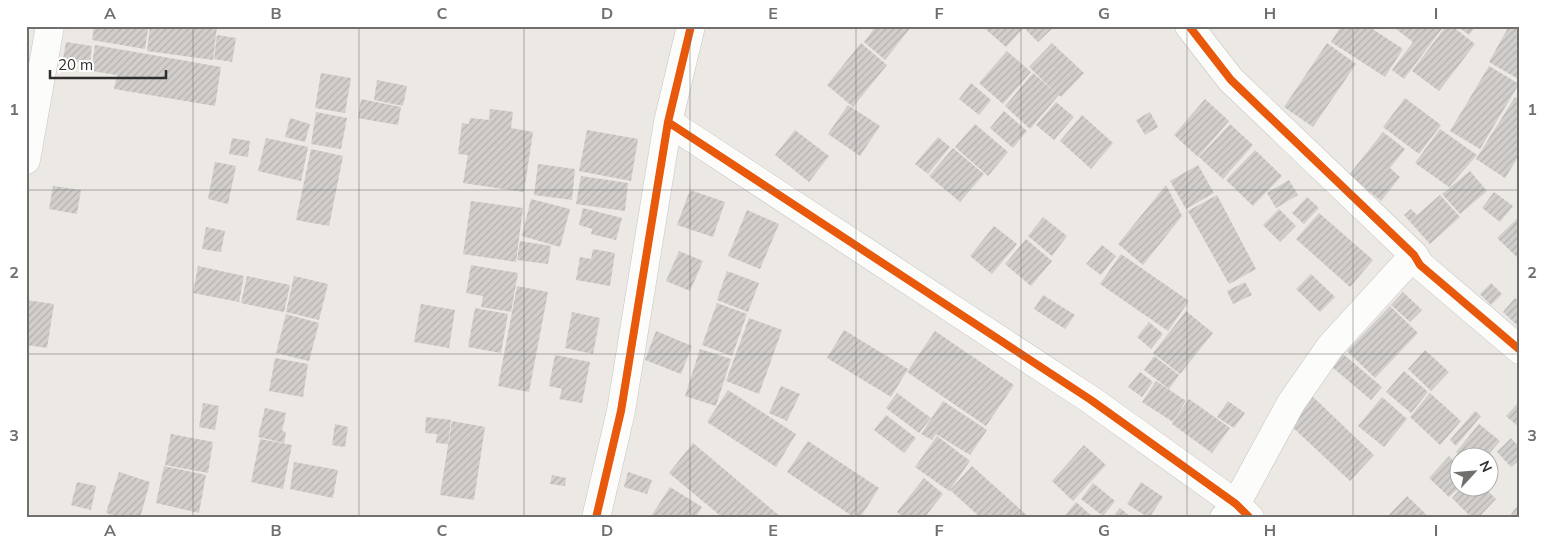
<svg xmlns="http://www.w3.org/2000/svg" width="1546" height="544" font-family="Mulish,sans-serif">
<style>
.building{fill:url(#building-hatch)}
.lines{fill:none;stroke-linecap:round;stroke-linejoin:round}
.minor-casing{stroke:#c5c4c5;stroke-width:29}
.minor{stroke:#fcfcfb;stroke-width:28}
.cycleway-casing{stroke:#fff;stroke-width:11}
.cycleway{stroke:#e8590c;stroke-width:8}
.grid{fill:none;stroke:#706f6e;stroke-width:1;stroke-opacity:0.55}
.neatline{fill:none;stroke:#706f6e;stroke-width:2}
.grid-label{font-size:16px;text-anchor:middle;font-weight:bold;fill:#706f6e}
</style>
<defs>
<pattern id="building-hatch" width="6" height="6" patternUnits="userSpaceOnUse" patternTransform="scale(1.25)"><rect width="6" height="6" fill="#d1cecb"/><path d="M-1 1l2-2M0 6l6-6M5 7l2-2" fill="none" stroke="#b4b1af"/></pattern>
</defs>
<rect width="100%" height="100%" fill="#ece8e4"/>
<path class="building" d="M94,26h34l20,3 -3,20 -53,-9z
M150,26h67l-4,34 -66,-9z
M876,26h36l-27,34 -21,-18z
M982,26h43l-19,21z
M1030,26h25l-17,16 -12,-12z
M1341,26h27l35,23 -18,28 -54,-35z
M1398,26h46l-40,53 -12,-9 21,-28 -17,-13z
M1446,26h6l23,18 -36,47 -27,-20z
M1457,26h19l-7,9z
M1509,26h11v54l-31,-18z
M217,35l19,3 -4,24 -18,-3z
M66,42l26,4 -2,18 -27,-5z
M861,43l26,22 -34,42 -26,-22z
M1052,43l32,30 -23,24 -2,-2 -29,34 -25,-23 28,-33 22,19 -26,-25z
M1327,43l29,21 -43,63 -29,-20z
M95,45l126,22 -6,39 -101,-17 3,-14 -26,-4z
M1007,51l24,21 -28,32 -24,-21z
M1489,66l30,18 -39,65 -30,-18z
M321,73l30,5 -6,35 -30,-5z
M377,80l30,6 -4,20 -29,-6z
M971,83l20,17 -12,15 -20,-16z
M1515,97l5,3v54l-15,24 -29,-19z
M1405,98l36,27 -22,29 -36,-27z
M361,99l40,8 -3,18 -40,-7z
M1205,99l24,22 -31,36 -24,-22z
M1056,102l18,15 -20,23 -18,-15z
M848,105l32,21 -20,30 -32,-22z
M490,109l23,3 -2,16 22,4 -9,60 -61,-9 5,-28 -10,-1 4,-31 7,1 1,-6 19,2z
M1004,111l23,20 -14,17 -23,-20z
M316,112l31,6 -6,31 -30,-5z
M1150,112l8,15 -13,8 -9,-15z
M1082,115l31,28 -22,26 -31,-28z
M290,118l20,6 -5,18 -20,-5z
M975,124l33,28 -20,24 -33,-29z
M1230,124l23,21 -30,34 -24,-22z
M1440,129l37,26 -28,32 -34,-24z
M587,130l51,9 -7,42 -52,-10z
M795,130l34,26 -20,26 -34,-27z
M1383,132l22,17 -15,19 10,9 -19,24 -32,-26z
M938,137l12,10 -22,27 -13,-10z
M232,138l18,3 -2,16 -19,-3z
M266,138l42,9 -7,34 -43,-10z
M953,148l31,26 -24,28 -31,-26z
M311,149l32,7 -14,70 -33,-6z
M1255,150l27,26 -29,30 -27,-26z
M215,162l21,4 -8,38 -20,-5z
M538,164l37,5 -3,31 -38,-5z
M1198,165l16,28 -28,16 -16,-28z
M1470,171l17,20 -27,23 -18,-20z
M581,176l47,7 -3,28 -49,-7z
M1289,180l9,15 -22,13 -9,-15z
M1166,185l16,31 -39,49 -25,-21z
M53,186l28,4 -4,24 -28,-5z
M690,190l35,12 -12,35 -36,-12z
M1494,192l19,14 -13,16 -18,-14z
M1217,195l39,74 -27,15 -41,-73z
M1440,195l20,22 -30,27 -26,-29 7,-6 6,6z
M1307,197l12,11 -15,16 -12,-11z
M531,199l39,10 -10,38 -38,-11z
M471,201l52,7 -7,54 -53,-8z
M583,208l39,10 -6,22 -25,-6 1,-5 -13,-4z
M1279,209l17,17 -16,16 -17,-17z
M747,210l32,14 -19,45 -32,-13z
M1319,213l54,47 -23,27 -54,-48z
M1520,216v44l-23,-22z
M1043,217l24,19 -15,20 -24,-20z
M994,226l23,18 -25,30 -22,-18z
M206,227l19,4 -4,21 -19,-3z
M1026,239l26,22 -21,25 -26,-22z
M520,241l31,5 -3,18 -31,-4z
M1102,245l14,11 -15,19 -15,-11z
M593,249l22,4 -5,33 -34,-6 4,-23 11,2z
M679,251l24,10 -13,30 -24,-10z
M1121,254l68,47 -21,30 -68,-47z
M471,265l47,8 -7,39 -30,-5 2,-11 -17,-3z
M198,266l46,10 -5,26 -46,-9z
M727,271l32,12 -11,29 -31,-12z
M1311,274l24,23 -15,15 -24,-23z
M247,276l43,9 -6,27 -43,-9z
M294,276l34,8 -9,36 -33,-8z
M1245,282l7,13 -19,9 -6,-13z
M1491,283l11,11 -11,11 -11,-11z
M517,286l31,6 -19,100 -31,-6z
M1403,292l19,18 -12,12 -19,-17z
M1043,295l32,20 -10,14 -31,-20z
M1515,298l5,4v26l-17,-16z
M26,300l28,4 -7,44 -21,-3z
M717,303l30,11 -15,42 -30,-11z
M421,304l34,6 -6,38 -35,-6z
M1390,306l28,27 -43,45 -28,-27z
M475,308l33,6 -7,39 -33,-6z
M1186,311l27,22 -33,41 -27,-21z
M572,312l28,6 -7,36 -28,-6z
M286,314l33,9 -10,38 -33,-8z
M749,318l33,12 -23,64 -33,-13z
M1149,322l14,12 -12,15 -14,-12z
M844,330l64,39 -17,28 -64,-39z
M656,331l36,15 -11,28 -36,-14z
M935,331l79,54 -28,41 -79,-54z
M700,349l31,10 -15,47 -31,-10z
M1425,350l24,22 -18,19 -23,-22z
M1343,354l39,33 -11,13 -39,-33z
M555,355l35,7 -8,41 -23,-4 3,-10 -13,-3z
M1154,356l25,19 -10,14 -25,-19z
M275,358l33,6 -5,33 -34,-6z
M1404,371l24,21 -17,21 -25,-21z
M1140,372l13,10 -11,15 -14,-10z
M1156,381l30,20 -13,21 -31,-20z
M781,386l19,8 -13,27 -18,-8z
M728,390l68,44 -20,33 -69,-45z
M897,393l34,25 -12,15 -33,-25z
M1430,393l31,28 -21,24 -30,-28z
M1312,396l62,59 -24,26 -63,-59z
M1382,397l25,22 -23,28 -26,-21z
M1189,399l41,29 -18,25 -40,-29z
M943,401l44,29 -17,25 -34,-21 -4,6 -11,-6z
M1228,401l17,12 -11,15 -17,-11z
M1520,401v27l-14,-12z
M203,403l16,3 -4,24 -16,-3z
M265,408l21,5 -4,18 4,1 -2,11 -26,-6z
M1475,411l6,5 -25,30 -6,-6z
M886,415l30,23 -12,15 -30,-23z
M426,417l25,3 -3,24 -12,-1 1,-9 -12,-1z
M452,421l33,6 -11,73 -34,-5z
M335,424l13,3 -3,20 -13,-2z
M1479,424l21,17 -13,15h-24l-7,-4z
M171,434l42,8 -5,31 -43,-8z
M937,436l33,25 -21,30 -34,-24z
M1511,438l9,10v12l-9,7 -14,-15z
M260,439l32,6 -9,44 -32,-7z
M808,441l71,47 -19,30h-5l-68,-46z
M693,443l89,75h-59l-54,-45z
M1084,445l22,20 -33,36 -21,-20z
M1449,456l9,10 1,22 -10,9 -20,-19z
M294,462l44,8 -5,28 -43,-9z
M164,466l42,9 -7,38 -43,-10z
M972,466l58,52h-49l-31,-28z
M119,472l31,10 -10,36h-18l-16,-5z
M628,472l24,8 -5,14 -23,-7z
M552,475l14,3 -1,8 -15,-2z
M924,478l19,16 -19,24h-20l-7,-6z
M77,482l19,4 -5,24 -20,-5z
M1141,482l22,15 -14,21 -22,-14z
M1093,483l22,18 -12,15 -22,-17z
M1463,486h20l13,13 -18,19h-6l-20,-20z
M670,487l32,20 -7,11h-45z
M1407,496l23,22h-44z
M1076,502l18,16h-31z
M1520,503v15h-4l-5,-4z
M1120,508l12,10h-20z"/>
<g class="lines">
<defs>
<path id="minor" d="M1189,26l42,54 183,175 6,10 100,85
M668,122l423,278 145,104 14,14
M26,160l24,-134
M596,518l25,-107 47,-289 23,-96
M1224,518l12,-14 55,-101 39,-56 84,-92"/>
</defs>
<use href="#minor" class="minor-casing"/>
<use href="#minor" class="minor"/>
<defs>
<path id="cycleway" d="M1189,26l42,54 183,175 6,10 100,85
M668,122l423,278 145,104 14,14
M596,518l25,-107 47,-289 23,-96"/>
</defs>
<use href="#cycleway" class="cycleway-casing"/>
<use href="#cycleway" class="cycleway"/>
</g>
<path class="grid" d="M193,26v492M359,26v492M524,26v492M690,26v492M856,26v492M1021,26v492M1187,26v492M1353,26v492M26,190h1494M26,354h1494"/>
<rect width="1546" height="544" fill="none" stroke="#ffffff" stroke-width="55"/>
<g transform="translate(1474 472) rotate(64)"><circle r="24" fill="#ffffff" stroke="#ababab"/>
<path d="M0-4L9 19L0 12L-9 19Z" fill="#706f6e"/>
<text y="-8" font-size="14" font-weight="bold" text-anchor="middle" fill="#2e2e2e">N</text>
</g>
<path d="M50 70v8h116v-8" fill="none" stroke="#2e2e2e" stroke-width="2.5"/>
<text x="58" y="70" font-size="15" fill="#2e2e2e" stroke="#ffffff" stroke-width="4" paint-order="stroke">20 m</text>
<rect x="28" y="28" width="1490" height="488" class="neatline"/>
<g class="grid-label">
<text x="110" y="19">A</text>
<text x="276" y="19">B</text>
<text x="442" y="19">C</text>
<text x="607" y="19">D</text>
<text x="773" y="19">E</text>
<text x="939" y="19">F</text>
<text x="1104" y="19">G</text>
<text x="1270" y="19">H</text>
<text x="1436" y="19">I</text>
<text x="14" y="115">1</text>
<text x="1532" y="115">1</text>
<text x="14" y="278">2</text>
<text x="1532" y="278">2</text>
<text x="14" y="441">3</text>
<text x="1532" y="441">3</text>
<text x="110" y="536">A</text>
<text x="276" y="536">B</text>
<text x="442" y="536">C</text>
<text x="607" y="536">D</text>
<text x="773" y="536">E</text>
<text x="939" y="536">F</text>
<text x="1104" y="536">G</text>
<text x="1270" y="536">H</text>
<text x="1436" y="536">I</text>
</g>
</svg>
